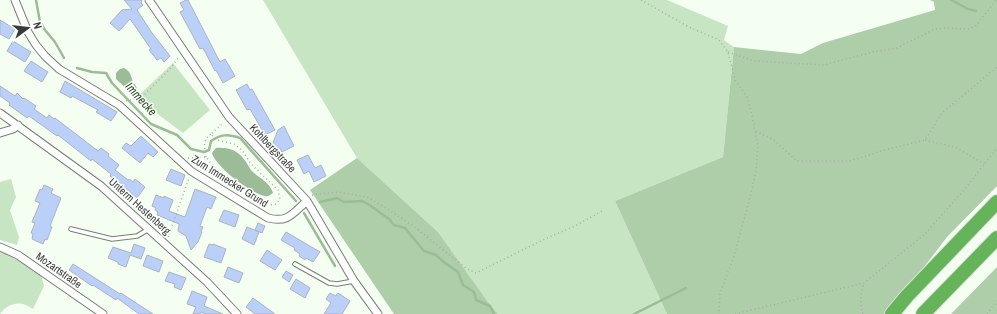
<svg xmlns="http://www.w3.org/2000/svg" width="997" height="314" font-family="'Archivo Narrow',sans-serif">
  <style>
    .green { fill: #c7e5c2 }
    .forest { fill: #aecda9 }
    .water { fill: #9cbb97 }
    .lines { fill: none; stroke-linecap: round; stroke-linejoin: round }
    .stream { stroke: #9cbb97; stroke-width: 2.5 }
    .building { fill: #bad0f8; stroke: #acb3c0 }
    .service-casing { stroke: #767f74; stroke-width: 5.5 }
    .minor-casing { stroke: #767f74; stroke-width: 9 }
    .motorway-casing { stroke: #dfe0df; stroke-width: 16 }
    .path { stroke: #a5ada3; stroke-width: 1.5; stroke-dasharray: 1 3; stroke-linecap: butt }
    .service { stroke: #fff; stroke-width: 3.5 }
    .minor { stroke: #fff; stroke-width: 7 }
    .motorway { stroke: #66b45a; stroke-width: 14 }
    .labels { text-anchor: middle; stroke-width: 3; stroke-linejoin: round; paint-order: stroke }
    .street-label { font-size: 11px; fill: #373b36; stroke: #fff }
    .water-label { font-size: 12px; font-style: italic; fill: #254f1e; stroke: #fff }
  </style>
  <rect width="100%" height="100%" fill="#f4fff2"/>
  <path class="green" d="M 263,0 L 667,0 L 728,26 L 724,40 L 734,47 L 723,157 L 615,201 L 667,314 L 498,314 L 488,302 L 438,232 L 357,158 Z
    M 173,63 L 210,110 L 183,133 L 136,98 Z
    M 11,179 L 16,197 L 10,210 L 19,237 L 17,245 L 0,240 L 0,182 Z
    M 0,253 L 9,255 L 41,274 L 44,286 L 33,309 C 22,300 8,302 0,314 Z"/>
  <path class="forest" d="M 930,0 L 997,0 L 997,186 L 947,237 L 888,314 L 667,314 L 615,201 L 723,157 L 734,47 L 801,54 L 823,43 L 935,10 L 934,2 Z
    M 357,158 L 438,232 L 488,302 L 498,314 L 394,314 L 310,190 Z
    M 997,267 L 997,314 L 951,314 Z"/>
  <path class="water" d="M 124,68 C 133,72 130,80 136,86 L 137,89 L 134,92 L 129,91 L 116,79 L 116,73 L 120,69 Z
    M 216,148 C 229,147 239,151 246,162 C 249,166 250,170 254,173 C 261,179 270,183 273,193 C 270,195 268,197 265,196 C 251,194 215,166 212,153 Z"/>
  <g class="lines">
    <path class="stream" d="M 36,0 L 40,22 L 45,30 L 55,42 L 64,58
      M 951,0 L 968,9 L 976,11
      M 77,68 L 92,72 L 106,73 L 112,83 L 151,124 L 177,135 L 191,149 L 204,152 L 209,150 L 211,141 C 221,134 228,134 240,138 L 296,201
      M 320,202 L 337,198 L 344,202 L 362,201 L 368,204 L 389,219 L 394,225 L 405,228 L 424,251 L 436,255 L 445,263 L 458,272 L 463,285 L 474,292 L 476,300 L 490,306 L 494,314
      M 304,213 L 335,266
      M 634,314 L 686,288"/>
  </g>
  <path class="building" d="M 124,0 L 142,0 L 141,3 L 143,5 L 137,10 L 152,33 L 170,56 L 164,62 L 161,58 L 157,60 L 149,50 L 151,49 L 130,19 L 119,31 L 110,23 L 122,10 L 132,9 Z
    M 186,0 L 188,0 L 220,62 L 225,59 L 235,76 L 223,83 L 216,70 L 215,71 L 203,48 L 200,49 L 180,12 L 184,10 L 180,3 Z
    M 0,20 L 15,29 L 9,39 L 0,34 Z
    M 13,41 L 31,52 L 25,62 L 7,51 Z
    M 31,61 L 48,72 L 42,82 L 24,71 Z
    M 65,81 L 117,112 L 111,121 L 96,112 L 98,110 L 72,96 L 71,98 L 60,92 Z
    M 247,84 L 250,90 L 252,89 L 275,130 L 265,135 L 250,109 L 247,110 L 236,90 Z
    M 0,86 L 15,96 L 17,93 L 23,99 L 24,98 L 36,106 L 34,109 L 47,118 L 49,115 L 54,119 L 55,118 L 98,151 L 101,148 L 109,154 L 108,156 L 119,165 L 115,170 L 128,180 L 129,179 L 133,182 L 135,179 L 145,187 L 137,198 L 110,176 L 111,174 L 92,159 L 91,161 L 58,135 L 57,136 L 29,116 L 27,118 L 9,105 L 10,103 L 0,96 Z
    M 284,126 L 294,146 L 282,152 L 280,148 L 274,151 L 272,145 L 278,130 Z
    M 141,136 L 158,152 L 153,157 L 148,153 L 140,163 L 122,148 L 126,143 L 131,146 Z
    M 308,155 L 315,168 L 321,165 L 326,176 L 314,182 L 309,171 L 304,174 L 297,160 Z
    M 171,169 L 185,175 L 181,186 L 166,180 Z
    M 44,185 L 53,189 L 51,193 L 61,198 L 50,226 L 52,227 L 47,240 L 45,239 L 43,244 L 32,239 L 33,234 L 31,233 L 35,223 L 32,222 L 40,203 L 35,201 L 40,189 L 42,190 Z
    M 195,189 L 216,197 L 211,209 L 207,207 L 200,226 L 203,227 L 201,232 L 202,232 L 198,242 L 191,250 L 186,236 L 178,231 L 179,224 L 157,215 L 158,212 L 155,210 L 156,208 L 152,206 L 156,195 L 164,198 L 164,196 L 173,200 L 169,211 L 185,217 Z
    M 224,210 L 239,215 L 235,227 L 219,221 Z
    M 258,223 L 265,226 L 262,233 L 255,230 Z
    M 247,227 L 259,232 L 254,245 L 242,239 Z
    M 286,232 L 320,252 L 313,262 L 306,258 L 305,260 L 299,256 L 300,254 L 294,250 L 295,248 L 281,240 Z
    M 134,244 L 145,248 L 141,259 L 130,255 L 126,267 L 118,264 L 118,262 L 108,258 L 113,247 L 131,253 Z
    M 209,244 L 213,245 L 213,244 L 226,249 L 221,263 L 204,257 Z
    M 267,250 L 282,260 L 275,270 L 260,261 Z
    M 147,255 L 163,261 L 159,272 L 143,266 Z
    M 73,264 L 120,294 L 121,293 L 153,314 L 139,314 L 117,298 L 116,300 L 93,285 L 92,286 L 69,270 Z
    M 228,267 L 243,273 L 239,283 L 224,277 Z
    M 286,271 L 293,275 L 289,282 L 282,277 Z
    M 169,272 L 186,278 L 181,290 L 174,287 L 175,284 L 165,281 Z
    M 296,279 L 310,288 L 305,298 L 290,289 Z
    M 192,291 L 207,297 L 204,306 L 223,314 L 205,314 L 201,312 L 200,314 L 193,314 L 196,307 L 187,304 Z
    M 330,293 L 336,296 L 338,293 L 350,301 L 342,314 L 324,314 L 331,303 L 326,299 Z
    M 253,298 L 275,314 L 255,314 L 246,307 Z"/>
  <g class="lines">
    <g class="service-casing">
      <path id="service" d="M 71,229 L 112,239 L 137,236 L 149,229
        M 295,264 L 329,283 L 337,284 L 354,281"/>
    </g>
    <g class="minor-casing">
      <path id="minor" d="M 15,0 L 28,32 L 36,45 L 45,56 L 59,69 L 119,105 L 191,171 L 268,218 C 288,223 292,214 307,201
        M 149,0 L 229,117 L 307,201 L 354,281 L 378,314
        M 0,113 L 101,186 L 207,282 L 237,314
        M 0,133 L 13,129 L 18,125
        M 0,247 L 18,255 L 103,314"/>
    </g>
    <g class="motorway-casing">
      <path id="motorway" d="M 892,314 L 907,296 L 997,202
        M 923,314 L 997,238"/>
    </g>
    <path class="path" d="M 641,0 L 689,27 L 719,40 L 728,52 L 735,80 L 747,97 L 751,111 L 758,146 L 756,171 L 749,201 L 734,256 L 720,294 L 719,314
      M 728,52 L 754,61 L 823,65 L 873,52 L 897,48 L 935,29 L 947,28 L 969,29 L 976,26 L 996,0
      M 126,101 L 139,98 L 145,94 L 168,71 L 179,57
      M 756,131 L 774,140 L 797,161 L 850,161 L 881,151 L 925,140 L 942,113 L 997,67
      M 925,140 L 955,147 L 984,164
      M 206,157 C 204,147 203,140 211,134
      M 188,158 L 206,157 L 218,172 L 224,177 L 261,201 L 270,205 L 276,204 L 280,199 L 278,190 L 251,164 L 242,150 L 234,144 L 217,140 L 211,134 L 223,123
      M 312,195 L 338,192 L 367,197 L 383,206 L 416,228 L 467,269 L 476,273 L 547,238 L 575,226 L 602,211
      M 168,237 L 189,178
      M 735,314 L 864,283 L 924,235 L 963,191 L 997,148
      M 863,314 C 859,303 861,294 864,283
      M 987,314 L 997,301"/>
    <use href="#service" class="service"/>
    <use href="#minor" class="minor"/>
    <use href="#motorway" class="motorway"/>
  </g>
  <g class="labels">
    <g class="street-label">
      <text transform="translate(273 148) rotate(47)" y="4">Kohlbergstraße</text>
      <text transform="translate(230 181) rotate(32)" y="4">Zum Immecker Grund</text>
      <text transform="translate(140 206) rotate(42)" y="4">Unterm Hestenberg</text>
      <text transform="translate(59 270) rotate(35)" y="4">Mozartstraße</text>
    </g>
    <g class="water-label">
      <text transform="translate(141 99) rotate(48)" y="4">Immecke</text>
    </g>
  </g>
  <g transform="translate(28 28) rotate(75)" stroke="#ffffff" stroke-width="3" paint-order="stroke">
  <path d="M0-3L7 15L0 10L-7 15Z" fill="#373b36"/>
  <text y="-6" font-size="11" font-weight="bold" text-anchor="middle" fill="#373b36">N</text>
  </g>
</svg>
